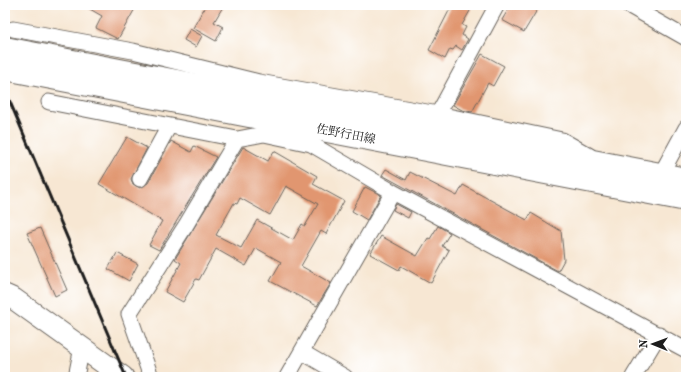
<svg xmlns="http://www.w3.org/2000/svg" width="691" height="382" font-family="'IM FELL French Canon','Noto Serif JP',serif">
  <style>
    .building { fill: #e1966f; fill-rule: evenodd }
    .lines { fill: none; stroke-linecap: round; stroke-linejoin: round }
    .street-casing { stroke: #69635c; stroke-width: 17 }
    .secondary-casing { stroke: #69635c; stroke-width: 23 }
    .primary-casing { stroke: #69635c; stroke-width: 24 }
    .street { stroke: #fff; stroke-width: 15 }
    .secondary { stroke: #fff; stroke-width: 21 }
    .primary { stroke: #fff; stroke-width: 22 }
    .rail { stroke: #1c1c1c; stroke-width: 3 }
    .labels { text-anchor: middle; stroke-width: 4; stroke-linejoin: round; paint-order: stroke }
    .street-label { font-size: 12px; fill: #1c1c1c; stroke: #fff }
  </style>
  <rect width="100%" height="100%" fill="#fff"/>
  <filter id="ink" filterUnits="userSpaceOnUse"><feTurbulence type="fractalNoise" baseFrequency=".025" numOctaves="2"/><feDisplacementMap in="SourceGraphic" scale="8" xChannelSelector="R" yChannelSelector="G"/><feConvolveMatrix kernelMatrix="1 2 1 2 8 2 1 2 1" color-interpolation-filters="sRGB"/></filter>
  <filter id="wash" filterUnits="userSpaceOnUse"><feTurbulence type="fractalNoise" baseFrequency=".012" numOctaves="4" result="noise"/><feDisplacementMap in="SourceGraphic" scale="16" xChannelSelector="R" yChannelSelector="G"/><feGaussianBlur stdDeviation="0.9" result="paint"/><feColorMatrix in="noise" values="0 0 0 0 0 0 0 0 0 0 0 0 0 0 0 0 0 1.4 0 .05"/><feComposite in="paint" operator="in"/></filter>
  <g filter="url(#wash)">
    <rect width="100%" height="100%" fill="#f7e7d3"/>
    <g id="blocks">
      <path class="building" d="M 83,5 L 137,5 L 118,39 L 96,28 L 102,16 Z
        M 206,5 L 224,5 L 214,22 L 223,27 L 216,41 L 193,28 Z
        M 452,5 L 463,5 L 471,9 L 462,25 L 466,27 L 462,35 L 468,39 L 462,50 L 456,46 L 453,50 L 450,49 L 445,59 L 429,50 Z
        M 511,5 L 540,5 L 524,32 L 502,20 Z
        M 190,29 L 202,36 L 196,47 L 184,40 Z
        M 482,54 L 504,66 L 493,86 L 488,83 L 472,112 L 462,110 L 453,105 Z
        M 127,137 L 147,148 L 131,179 L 133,184 L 140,188 L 148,183 L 171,141 L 191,152 L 194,146 L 216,157 L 159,250 L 149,245 L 162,221 L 99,184 Z
        M 243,147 L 268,161 L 274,151 L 317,176 L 313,184 L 344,201 L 326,234 L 321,231 L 301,266 L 331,283 L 317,306 L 270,281 L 281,262 L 256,248 L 246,266 L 216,249 L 199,280 L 196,279 L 183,302 L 165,292 L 181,263 L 175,259 ZM 286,186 L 318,204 L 305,226 L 302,224 L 293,240 L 257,220 L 241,248 L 216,235 L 234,203 L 237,204 L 240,198 L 270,215 Z
        M 386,169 L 406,180 L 410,172 L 457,196 L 463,185 L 527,220 L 531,213 L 561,231 L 564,260 L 558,271 L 382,175 Z
        M 365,187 L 381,195 L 367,220 L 352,211 Z
        M 396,204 L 411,212 L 408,218 L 393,210 Z
        M 438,226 L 450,233 L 442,246 L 449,250 L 431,283 L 401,266 L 399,270 L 370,254 L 381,236 L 417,256 L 428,238 L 430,239 Z
        M 40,228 L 67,290 L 55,296 L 27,233 Z
        M 117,253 L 138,264 L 129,281 L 108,269 Z"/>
    </g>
  </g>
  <g filter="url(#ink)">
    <use href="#blocks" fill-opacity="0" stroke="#69635c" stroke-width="1"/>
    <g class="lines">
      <g class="street-casing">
        <path id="street" d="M 628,5 L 686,38
          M 13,29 L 133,51 L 259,82 L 438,114 L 562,140 L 590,156
          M 49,102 L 237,139
          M 438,114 L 497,5
          M 661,174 L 686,128
          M 140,179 L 169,126
          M 302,352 L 345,377
          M 76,377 L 82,347
          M 151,377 L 129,314 L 186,225 L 237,139 L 264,134 L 311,144 L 393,192 L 686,350
          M 287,377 L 393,192
          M 633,377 L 659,334"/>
      </g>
      <g class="secondary-casing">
        <path id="secondary" d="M 5,295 L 14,299 L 123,377"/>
      </g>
      <g class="primary-casing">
        <path id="primary" d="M 5,48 L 686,179
          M 5,69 L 686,200"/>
      </g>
      <use href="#street" class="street"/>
      <use href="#secondary" class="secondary"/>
      <use href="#primary" class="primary"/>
      <path class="rail" d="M 5,90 L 126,377"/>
    </g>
  </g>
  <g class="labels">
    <g class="street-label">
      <text transform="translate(346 134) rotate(11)" y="4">佐野行田線</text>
    </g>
  </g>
  <rect width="691" height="382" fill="none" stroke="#fff" stroke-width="20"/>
  <g transform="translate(653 344) rotate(271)" stroke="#ffffff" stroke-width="3" paint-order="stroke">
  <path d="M0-3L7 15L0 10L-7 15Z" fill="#1c1c1c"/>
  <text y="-6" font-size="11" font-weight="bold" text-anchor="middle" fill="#1c1c1c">N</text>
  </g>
</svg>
